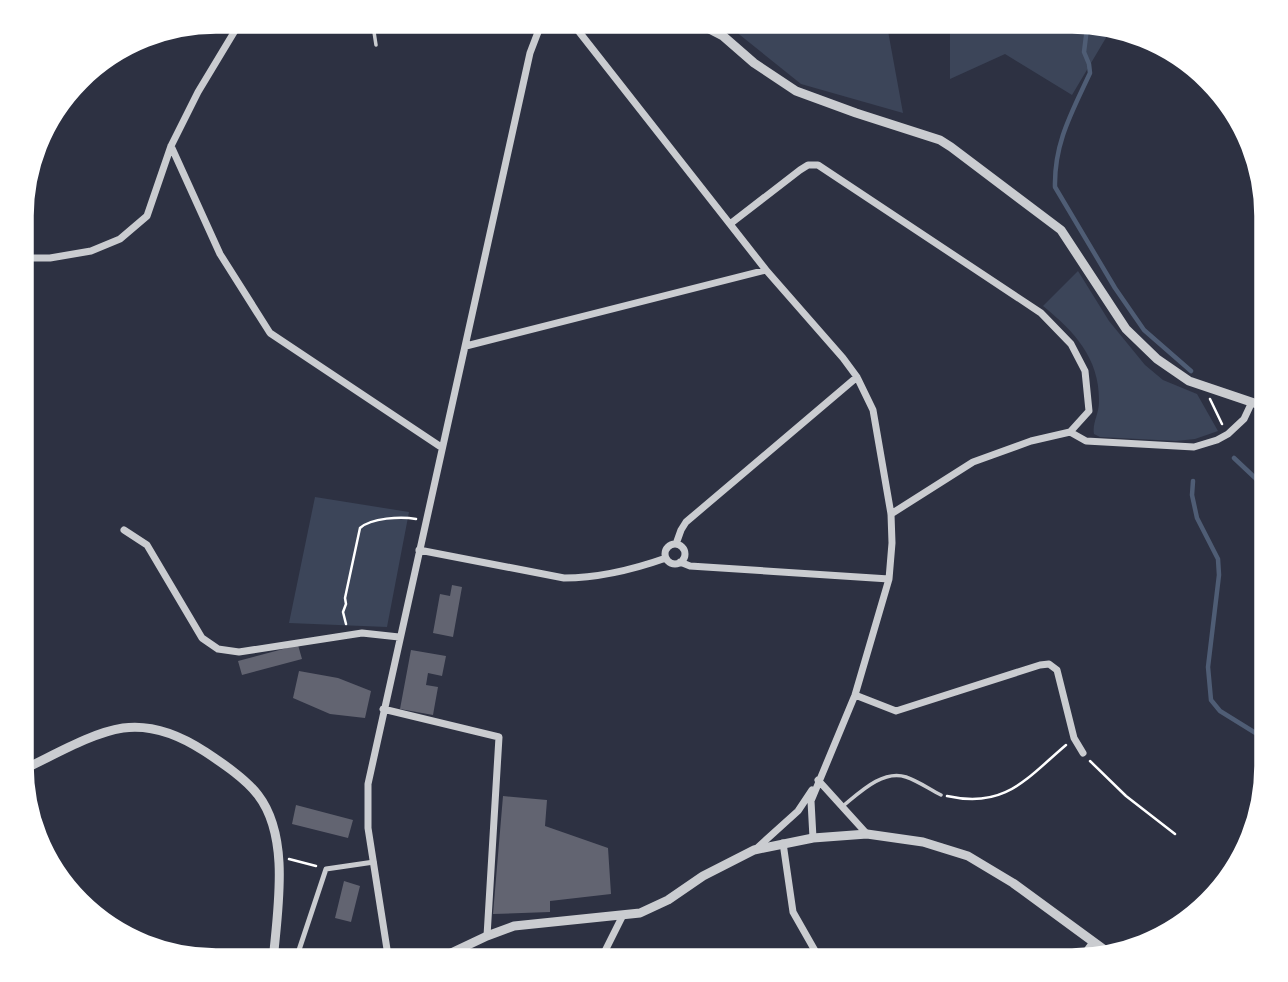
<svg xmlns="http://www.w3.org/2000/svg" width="1288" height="982" font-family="'Varela Round',sans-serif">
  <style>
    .green { fill: #3c4559 }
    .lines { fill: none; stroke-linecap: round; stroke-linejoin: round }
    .stream { stroke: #4f5d75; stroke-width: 4.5 }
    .building { fill: #626471 }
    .path { stroke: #fff; stroke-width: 2.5 }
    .service { stroke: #caccd0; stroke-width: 3.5 }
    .pedestrian { stroke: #caccd0; stroke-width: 5 }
    .minor { stroke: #caccd0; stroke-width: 7 }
    .tertiary { stroke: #caccd0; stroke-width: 9 }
    .rim { fill: none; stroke: #fff; stroke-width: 3.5 }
  </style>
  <rect width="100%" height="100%" fill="#2d3142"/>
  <path class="green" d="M 720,19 L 886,20 L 903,113 L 801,84 Z
    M 950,20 L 1085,20 L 1113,26 L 1072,95 L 1005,54 L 950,79 Z
    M 1078,271 L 1109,321 L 1145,365 L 1163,380 L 1197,394 L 1218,431 L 1195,439 L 1176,441 L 1100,437 L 1094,434 C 1092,423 1099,414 1099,402 C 1100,359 1075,332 1043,306 Z
    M 315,497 L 409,512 L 387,627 L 289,623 Z"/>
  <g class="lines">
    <path class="stream" d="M 1088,20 L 1084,52 L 1089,64 L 1090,73 C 1072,112 1054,143 1055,187 L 1115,288 L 1144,330 L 1191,371
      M 21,359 L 27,358
      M 1234,458 L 1269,491
      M 1193,481 L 1192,495 L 1197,518 L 1218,559 L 1219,575 L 1208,667 L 1211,700 L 1220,711 L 1262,737 L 1268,745"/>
  </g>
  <path class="building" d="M 452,585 L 462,587 L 453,637 L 433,633 L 440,594 L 450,596 Z
    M 298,645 L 302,659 L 242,675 L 238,661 Z
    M 411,650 L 446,656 L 442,676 L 428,673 L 426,685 L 438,687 L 433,715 L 400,709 Z
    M 299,671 L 338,678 L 371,691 L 365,718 L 330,714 L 293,698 Z
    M 503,796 L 547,800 L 545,826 L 608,848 L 611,894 L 550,901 L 550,912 L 493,914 Z
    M 296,805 L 353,820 L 348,838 L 292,824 Z
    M 344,881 L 360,886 L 351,922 L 335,918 Z"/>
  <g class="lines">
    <path class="path" d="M 1210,399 L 1222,424
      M 346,624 L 343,612 L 346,604 L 345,598 L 360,528 C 371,518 401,516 416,519
      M 1090,761 L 1126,796 L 1175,834
      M 947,796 C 1005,809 1026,779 1066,745
      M 289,859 L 316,866"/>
    <path class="service" d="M 372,19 L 376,45
      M 843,806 C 859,793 883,769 906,777 C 918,781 929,789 941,795"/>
    <path class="pedestrian" d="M 295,962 L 326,869 L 374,862"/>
    <path class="minor" d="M 569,19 L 766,270 L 843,358 L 857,377 L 873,410 L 891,514 L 892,543 L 889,579 L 855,695 L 811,801 L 813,838
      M 171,146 L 220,254 L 270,333 L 441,447
      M 730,224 L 800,170 L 808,165 L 818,165 L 1041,313 L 1071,344 L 1085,371 L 1089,411 L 1070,432
      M 21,258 L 50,258 L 91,251 L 120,239 L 147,216 L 171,146 L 198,92 L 242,19
      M 466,346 L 766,270
      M 891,514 L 973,462 L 1031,441 L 1070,432 L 1086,441 L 1194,447 L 1217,440 L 1228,434 L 1244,419 L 1252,402
      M 124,530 L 147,545 L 202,638 L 218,649 L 239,652 L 362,633 L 399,637
      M 676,544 L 681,530 L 686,522 L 857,377
      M665 554a10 10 0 1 1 20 0a10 10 0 1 1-20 0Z
      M 419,550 L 564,578 C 599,578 632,570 666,558
      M 680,562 L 690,566 L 889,579
      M 855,695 L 896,711 L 1040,665 L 1049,664 L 1057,670 L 1074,738 L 1083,753
      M 383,709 L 499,737 L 487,936
      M 818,780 L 867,834
      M 783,843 L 793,912 L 822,963
      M 756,849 L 798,811 L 812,790
      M 177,956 L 201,956 L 203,962
      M 1079,961 L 1093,942
      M 389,962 L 368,828 L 368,784 L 530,53 L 543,19
      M 599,963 L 623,915"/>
    <path class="tertiary" d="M 690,19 L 723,36 L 754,63 L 796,91 L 856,113 L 940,140 L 951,147 L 1061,230 L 1126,329 L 1157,359 L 1189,381 L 1269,408
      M 20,771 C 51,757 90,733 123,728 C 152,724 181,736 204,751 C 222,763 245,778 258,795 C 291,838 277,912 273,962
      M 432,962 L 487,936 L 514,926 L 640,913 L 668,900 L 703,876 L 754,850 L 813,838 L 867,834 L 923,842 L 968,856 L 1013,883 L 1110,954"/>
  </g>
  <path d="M0 0H1288V982H0ZM216 32H1072A184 184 0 0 1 1256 216V766A184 184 0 0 1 1072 950H216A184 184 0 0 1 32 766V216A184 184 0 0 1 216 32Z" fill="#fff" fill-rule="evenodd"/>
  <path class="rim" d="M216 32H1072A184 184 0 0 1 1256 216V766A184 184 0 0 1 1072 950H216A184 184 0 0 1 32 766V216A184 184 0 0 1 216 32Z"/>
</svg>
